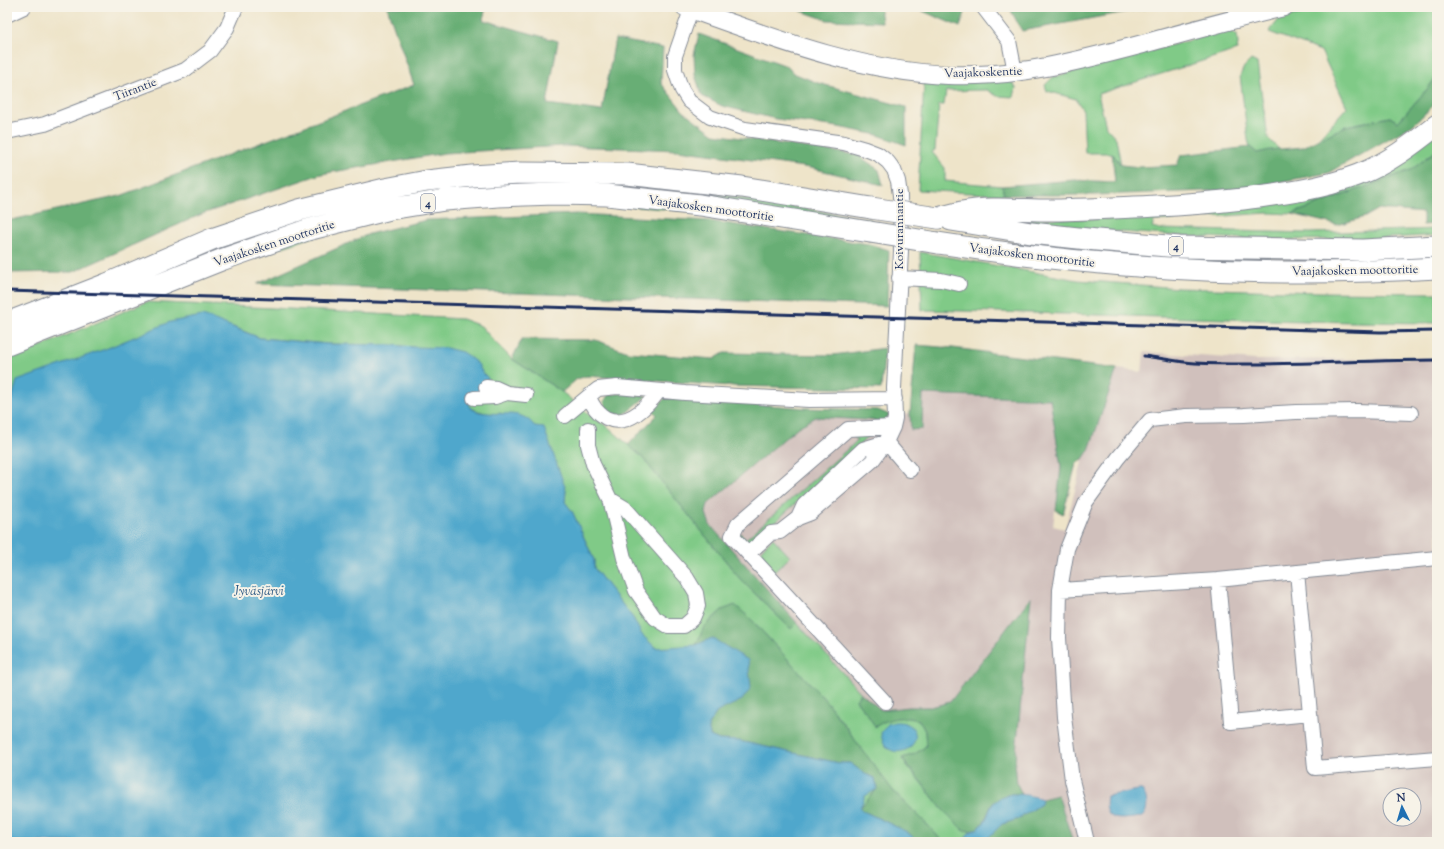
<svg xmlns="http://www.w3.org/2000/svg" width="1444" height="849" font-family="'Sorts Mill Goudy',serif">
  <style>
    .industrial { fill: #d0c0bc; fill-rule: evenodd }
    .green { fill: #80ca87; stroke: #4e7c72 }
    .forest { fill: #68ae74; stroke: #426e69 }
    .water { fill: #4fa7cc; stroke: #356b95 }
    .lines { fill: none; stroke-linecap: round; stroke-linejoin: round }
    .stream { stroke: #4fa7cc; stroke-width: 3.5 }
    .minor-casing { stroke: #848a94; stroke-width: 16 }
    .major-casing { stroke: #848a94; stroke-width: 20 }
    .highway-casing { stroke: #848a94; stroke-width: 23 }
    .minor { stroke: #fff; stroke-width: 14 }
    .major { stroke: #fff; stroke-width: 18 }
    .highway { stroke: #fff; stroke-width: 21 }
    .rail { stroke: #1b2f5e; stroke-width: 3 }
    .highway-bridge-casing { stroke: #848a94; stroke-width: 23; stroke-linecap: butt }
    .highway-bridge { stroke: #fff; stroke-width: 21 }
    .labels { text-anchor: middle; stroke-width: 4; stroke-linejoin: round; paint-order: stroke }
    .shield { fill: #f7f3e8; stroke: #5d6a87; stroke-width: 1 }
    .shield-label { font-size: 11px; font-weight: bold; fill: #1b2f5e }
    .street-label { font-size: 12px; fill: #1b2f5e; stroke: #f7f3e8 }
    .water-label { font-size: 13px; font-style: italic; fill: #2d5984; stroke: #f7f3e8 }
  </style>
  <rect width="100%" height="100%" fill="#f7f3e8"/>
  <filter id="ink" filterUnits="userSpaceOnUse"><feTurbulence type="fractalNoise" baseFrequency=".025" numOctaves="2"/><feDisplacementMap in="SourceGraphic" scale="8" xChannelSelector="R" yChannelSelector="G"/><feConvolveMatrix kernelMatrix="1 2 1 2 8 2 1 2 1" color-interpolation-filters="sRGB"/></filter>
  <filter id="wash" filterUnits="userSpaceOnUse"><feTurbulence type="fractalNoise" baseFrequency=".012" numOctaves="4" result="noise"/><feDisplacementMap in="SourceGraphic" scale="16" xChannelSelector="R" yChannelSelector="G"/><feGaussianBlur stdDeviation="0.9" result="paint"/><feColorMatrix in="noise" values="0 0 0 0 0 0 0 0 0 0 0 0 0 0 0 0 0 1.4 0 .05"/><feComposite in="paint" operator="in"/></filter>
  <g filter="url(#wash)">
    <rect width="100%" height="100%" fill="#eee4c9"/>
    <path class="industrial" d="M 1144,352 L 1256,360 L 1437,358 L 1437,842 L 1073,842 L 1058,795 L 1042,799 L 1032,795 L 1022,794 L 1017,784 L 1015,762 L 1030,598 L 950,702 L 931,707 L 910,707 L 880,710 L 861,693 L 730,550 L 710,525 L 706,513 L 708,504 L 798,427 L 816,417 L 883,421 L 890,415 L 910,414 L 911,430 L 922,429 L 923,394 L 1050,399 L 1061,467 L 1053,526 L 1065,529 L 1083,459 L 1089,450 L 1117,369 L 1142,372 ZM 1390,795 L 1414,795 L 1414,819 L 1390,819 Z"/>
    <path class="green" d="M 1335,7 L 1437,7 L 1437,76 L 1428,88 L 1398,122 L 1390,117 L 1346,126 L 1316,141 L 1347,107 L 1321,51 L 1269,32 L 1280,18 Z
      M 1228,30 L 1237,35 L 1238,44 L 1237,50 L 1098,94 L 1106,127 L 1116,138 L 1121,165 L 1112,153 L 1085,153 L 1083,110 L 1076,99 L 1047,91 L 1045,85 L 1053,77 Z
      M 1251,60 L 1257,63 L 1268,138 L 1279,149 L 1257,153 L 1250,147 L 1248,140 L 1240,76 L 1244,67 Z
      M 1010,80 L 1016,88 L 1014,97 L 997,96 L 987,90 L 946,91 L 944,105 L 939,105 L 935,150 L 932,152 L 945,168 L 945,181 L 1002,186 L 1004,195 L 918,190 L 924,83 Z
      M 1437,134 L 1437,150 L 1411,170 L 1292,214 L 1268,213 L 1154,221 L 1152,227 L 1160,229 L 1310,233 L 1437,229 L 1437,235 C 1321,244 1202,239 1086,229 C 1051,226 1016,221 981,218 L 1108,219 L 1158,217 L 1278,204 Z
      M 498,183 L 637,184 L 712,193 L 871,220 L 870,224 L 445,193 L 7,339 L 7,333 L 217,248 L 305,218 L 416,192 Z
      M 920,252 L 1078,280 L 1179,288 L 1320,292 L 1437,293 L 1437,323 C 1265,322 1094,314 922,310 Z
      M 146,302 L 273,308 L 462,319 L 481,326 L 494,341 L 512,359 L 562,392 L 595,419 L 607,426 L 641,456 L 741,580 L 791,629 L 797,623 L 861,693 L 856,700 L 868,715 L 875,726 C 891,717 901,715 919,720 L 925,731 L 926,746 L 915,754 L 902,759 L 943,810 L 963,830 L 971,831 L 966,836 L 969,840 L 965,842 L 938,842 L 941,840 L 922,819 L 879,777 L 847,728 L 826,701 L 751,619 L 722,610 L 704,627 L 697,644 L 877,789 L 860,808 L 863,811 L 907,832 L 916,842 L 676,705 L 633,618 L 594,568 L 594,560 L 572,511 L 565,502 L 566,490 L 535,427 L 500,413 L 489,414 L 469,408 L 469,402 L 413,347 L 391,345 L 328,344 L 260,338 L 231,326 L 12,398 L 7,402 L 7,357 L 44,345 Z
      M 869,433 L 870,435 L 751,544 L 745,544 L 739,536 L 740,533 L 746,539 L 857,441 L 851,434 Z
      M 773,538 L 790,557 L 774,572 C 757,554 754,555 773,538 Z"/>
    <path class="forest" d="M 387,7 L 486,7 L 483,20 L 558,41 L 547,104 L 602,111 L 615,39 L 663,48 L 661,83 L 683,111 L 714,134 L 858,155 L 879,170 L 883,185 L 811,168 L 678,150 L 564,146 L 445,153 L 321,174 L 202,214 L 73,272 L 7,273 L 7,221 L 120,196 L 414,85 Z
      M 800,7 L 880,7 L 882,22 L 827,20 L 801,11 Z
      M 913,7 L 967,7 L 960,27 Z
      M 1009,7 L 1154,7 L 1022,31 Z
      M 699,34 L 787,66 L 793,73 L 818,83 L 906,107 L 906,145 L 878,135 L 838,127 L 776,119 L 722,106 L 702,96 L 695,75 L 694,55 Z
      M 1437,76 L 1437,102 L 1413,125 L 1328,173 L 1235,190 L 1095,195 L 1004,195 L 1002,186 L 1074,180 L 1115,182 L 1112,153 L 1121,165 L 1140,167 L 1177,165 L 1181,155 L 1250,147 L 1257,153 L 1270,150 L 1303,147 L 1346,126 L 1390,117 L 1398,122 L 1428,88 Z
      M 1437,150 L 1437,224 L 1423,225 L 1423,213 L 1379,209 L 1365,217 L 1337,225 L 1292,214 L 1411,170 Z
      M 577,214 L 709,221 L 869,244 L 889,250 L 887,306 L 257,284 L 369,234 L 426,220 Z
      M 522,339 L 596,340 L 628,352 L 714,359 L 724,353 L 833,355 L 885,348 L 881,389 L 729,386 L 587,376 L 577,379 L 562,392 L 512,359 Z
      M 916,345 L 953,348 L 1117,369 L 1089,450 L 1083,459 L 1076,464 L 1063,514 L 1056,510 L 1061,467 L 1050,399 L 923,394 L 922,429 L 911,430 L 910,414 Z
      M 623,393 L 647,396 L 625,414 C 613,414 607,416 604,402 L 608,395 Z
      M 666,397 L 806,408 L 878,410 L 890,415 L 883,421 L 816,417 L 798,427 L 708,504 L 706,513 L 710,525 L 797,623 L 791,629 L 741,580 L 641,456 L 628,445 L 657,415 L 653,411 Z
      M 1031,597 L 1015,762 L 1017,784 L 1022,794 L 1011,794 L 1000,798 L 992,804 L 984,822 L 980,827 L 971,831 L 963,830 L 943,810 L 902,758 L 915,754 L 926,746 L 925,731 L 919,720 C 902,716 890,717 875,727 L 868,715 L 856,700 L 861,693 L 881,710 L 910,707 L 931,707 L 950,702 Z
      M 735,605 L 751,619 L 826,701 L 894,792 L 922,819 L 941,840 L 938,842 L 916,842 L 913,837 L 907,832 L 863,811 L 860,808 L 877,789 L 875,778 L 865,774 L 850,763 L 839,763 L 739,741 L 719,740 L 710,736 L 708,725 L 717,712 L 696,645 L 704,627 L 722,610 Z
      M 1058,795 L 1073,842 L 986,842 L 988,838 L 1002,824 L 1018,819 L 1041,804 L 1042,799 Z"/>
    <path class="water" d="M 202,316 L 215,320 L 260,338 L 328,344 L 391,345 L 413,347 L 446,348 L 462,352 L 468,356 L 478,364 L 482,372 L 488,378 L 486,387 L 469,402 L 470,408 C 475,411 482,413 488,413 C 506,415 524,410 535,427 L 544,428 L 566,490 L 565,502 L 572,511 L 594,560 L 594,568 L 633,618 L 642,635 L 656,648 L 696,645 L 712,638 L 748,660 L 751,688 L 742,700 L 717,712 L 708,725 L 710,736 L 719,740 L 739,741 L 839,763 L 850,763 L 865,774 L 875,778 L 877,789 L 865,796 L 860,808 L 863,811 L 907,832 L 913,837 L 916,842 L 7,842 L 7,402 L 12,398 L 17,381 L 108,348 L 170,322 Z
      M 895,722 C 898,722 903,722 907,724 C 911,725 914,729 915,733 C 919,752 884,763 881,733 L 888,724 Z
      M 1138,790 L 1142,790 C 1148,797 1149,811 1142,817 C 1122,819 1102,825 1107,796 Z
      M 1011,794 C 1022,794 1031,795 1042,799 L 1041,804 L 1018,819 L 1002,824 L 988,838 L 977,841 L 969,840 L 966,836 C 972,830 977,830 982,825 C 987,820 988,812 992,805 C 996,799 1004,797 1011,794 Z"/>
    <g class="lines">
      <path class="stream" d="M 1436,842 L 1437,842"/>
    </g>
  </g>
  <g filter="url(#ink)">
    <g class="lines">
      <g class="minor-casing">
        <path id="minor" d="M 692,7 L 675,56 L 675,70 L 678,79 L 682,90 L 689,101 L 710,117 L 745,129 L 844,143 L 865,149 L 878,154 L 888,162 L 894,170 L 898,181 L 900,195 L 901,251 L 894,388 L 895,418 L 893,427 L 886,442 L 872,461 L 811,513 L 798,518 L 780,532 L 771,533 L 749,553
          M 983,7 L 1009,41 L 1015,72
          M 7,15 L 24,7
          M 7,132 L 45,124 L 185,70 L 210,51 L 227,28 L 236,7
          M 899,278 L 941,280 L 959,284
          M 486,387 L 496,388 L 507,393 L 526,395
          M 659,391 C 647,407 627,428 606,418 C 597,413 592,406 589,396 L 598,389 L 617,387 L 685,393 L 809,400 L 895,399
          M 474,398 L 495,397 L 507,393
          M 565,416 L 589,396
          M 588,429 L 588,445 L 593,464 L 610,499 L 624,558 L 636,591 L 655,618 L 668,626 L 684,626 L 693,618 L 698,606 L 696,593 L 687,578 L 625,508 L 610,499
          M 798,518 L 804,505 L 863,449 L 886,442 L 910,470
          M 1297,572 L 1315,768 L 1437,758
          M 1218,580 L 1231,722 L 1309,714
          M 1060,590 L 1218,580 L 1437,558
          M 885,702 L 732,536 L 738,524 L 848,429 L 893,427
          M 1087,842 L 1072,780 L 1064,717 L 1059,638 L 1060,590 L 1067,549 L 1086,502 L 1118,458 L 1150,420 L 1186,416 L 1244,415 L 1296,412 L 1357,411 L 1411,413"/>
      </g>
      <g class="major-casing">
        <path id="major" d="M 685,7 C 770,37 856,71 948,75 C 1015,78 1079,61 1143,44 C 1190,31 1236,18 1284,7"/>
      </g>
      <g class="highway-casing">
        <path id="highway" d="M 938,218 C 946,216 954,214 962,212 C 993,206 1027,211 1059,210 C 1120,208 1182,206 1243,199 C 1282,194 1321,189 1358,175 C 1387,164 1413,144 1437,125
          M 951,220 L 1031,233 L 1097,240 L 1179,247 L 1363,250 L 1437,246
          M 938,243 C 1103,269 1271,278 1437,268
          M 7,323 L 107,284 L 212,239 L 299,210 L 385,189 L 427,181 L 472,176 L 520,173 L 627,174 L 742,187 L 871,208
          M 7,345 L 221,260 L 307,230 L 390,209 L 445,200 L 498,196 L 555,194 L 607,195 L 700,205 L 870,232"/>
      </g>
      <use href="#minor" class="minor"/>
      <use href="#major" class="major"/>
      <use href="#highway" class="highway"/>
      <path class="rail" d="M 7,291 L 1380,332 L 1437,331
        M 1144,356 C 1161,358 1178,362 1195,363 C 1276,367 1356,360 1437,360"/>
      <g class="highway-bridge-casing">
        <path id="highway-bridge" d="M 871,208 L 938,218
          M 870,232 L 938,243"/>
      </g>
      <use href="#highway-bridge" class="highway-bridge"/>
    </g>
  </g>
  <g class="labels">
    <g class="shield">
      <rect x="421" y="194" width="14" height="18" rx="3"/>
      <rect x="1169" y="237" width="14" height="18" rx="3"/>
    </g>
    <g class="shield-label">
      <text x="428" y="207">4</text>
      <text x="1176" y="250">4</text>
    </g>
    <g class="street-label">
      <text transform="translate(983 72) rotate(-2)" y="4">Vaajakoskentie</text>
      <text transform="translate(135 89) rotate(-21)" y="4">Tiirantie</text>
      <text transform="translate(711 208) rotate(8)" y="4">Vaajakosken moottoritie</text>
      <text transform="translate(899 229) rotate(-90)" y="4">Koivurannantie</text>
      <text transform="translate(274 243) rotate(-18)" y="4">Vaajakosken moottoritie</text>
      <text transform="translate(1032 255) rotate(7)" y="4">Vaajakosken moottoritie</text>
      <text transform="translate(1355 270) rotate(-1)" y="4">Vaajakosken moottoritie</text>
    </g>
    <g class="water-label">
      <text x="259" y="595">Jyväsjärvi</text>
    </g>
  </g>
  <rect width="1444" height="849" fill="none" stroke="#f7f3e8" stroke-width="24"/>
  <g transform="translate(1402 807) rotate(355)"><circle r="19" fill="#f7f3e8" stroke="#9fa5b1"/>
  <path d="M0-3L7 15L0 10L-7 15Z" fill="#1f6fb2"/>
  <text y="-6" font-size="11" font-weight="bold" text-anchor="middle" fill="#1b2f5e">N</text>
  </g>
</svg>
